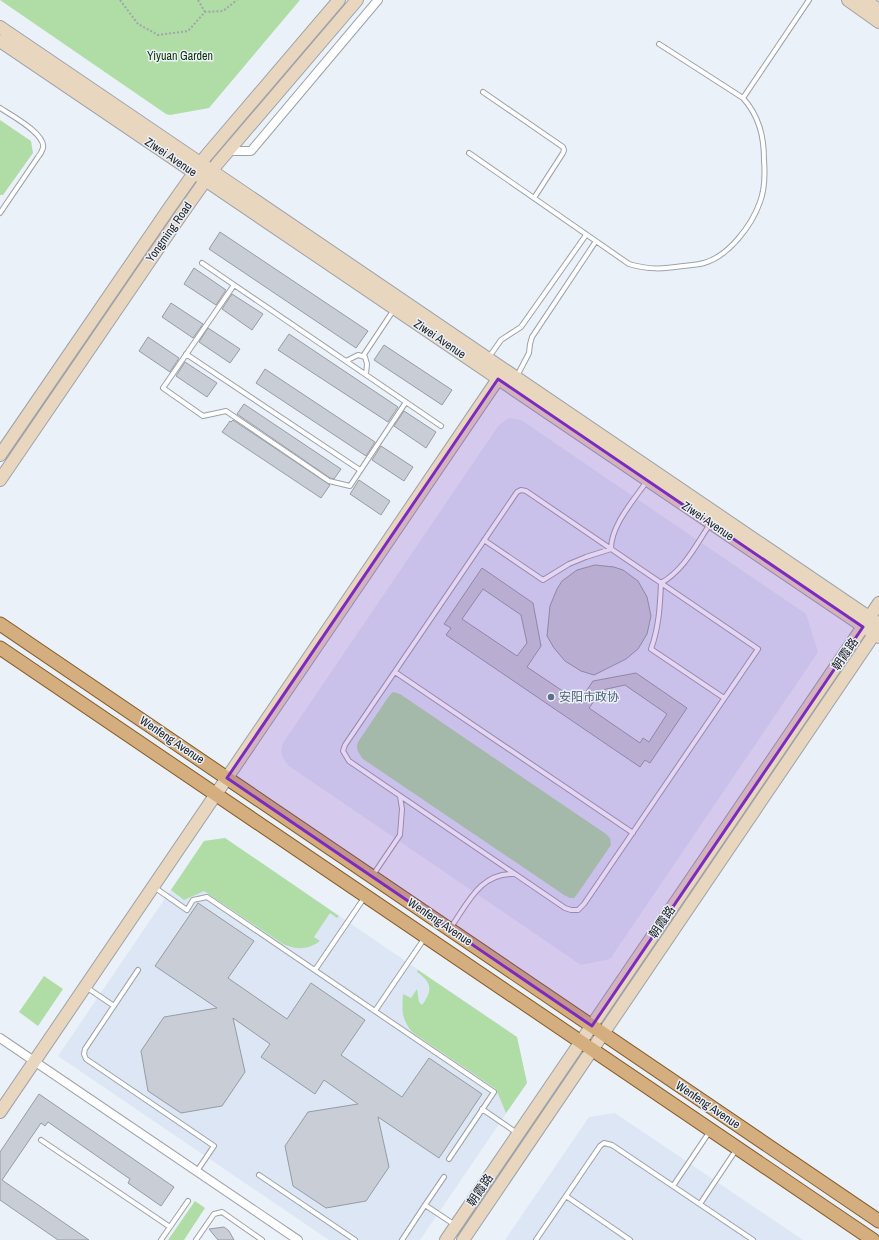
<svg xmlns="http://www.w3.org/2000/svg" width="879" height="1240" font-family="'Archivo Narrow','Noto Sans SC',sans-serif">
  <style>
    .built { fill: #dce6f4 }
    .green { fill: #afdda5 }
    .building { fill: #c9ced6; stroke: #979ca3; fill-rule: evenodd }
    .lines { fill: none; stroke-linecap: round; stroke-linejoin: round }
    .lane-casing { stroke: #9da2aa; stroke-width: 6 }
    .street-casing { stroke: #9da2aa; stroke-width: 10 }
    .secondary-casing { stroke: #9da2aa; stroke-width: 14 }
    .primary-casing { stroke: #835b28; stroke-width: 15 }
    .path { stroke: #a1a5ac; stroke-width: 2; stroke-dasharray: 2 2; stroke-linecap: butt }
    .lane { stroke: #fff; stroke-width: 4 }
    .street { stroke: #fff; stroke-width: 8 }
    .secondary { stroke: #e9d6be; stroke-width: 12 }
    .primary { stroke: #d4ae7e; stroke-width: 13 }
    .marked { fill: #7b2cbf; fill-opacity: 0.2; stroke: #7b2cbf; stroke-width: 3; stroke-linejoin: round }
    .service-dot { fill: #5c6f8a; stroke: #ebf1f9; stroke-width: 1.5 }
    .labels { text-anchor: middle; stroke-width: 3; stroke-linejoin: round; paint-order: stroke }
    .park-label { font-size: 12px; fill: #0b3201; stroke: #ebf1f9 }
    .street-label { font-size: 12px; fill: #232528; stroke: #ebf1f9 }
    .service-label { font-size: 12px; fill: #4e5e75; stroke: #ebf1f9; text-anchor: start }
  </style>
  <rect width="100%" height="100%" fill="#ebf1f9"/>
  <path class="built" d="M 509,418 L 521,420 L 806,614 L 818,652 L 610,959 L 581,965 L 289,766 L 283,758 L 281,751 L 283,743 L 499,425 Z
    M 225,838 L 517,1037 L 527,1083 L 420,1240 L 329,1240 L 58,1056 L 204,841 Z
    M 615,1113 L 803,1240 L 505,1240 L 589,1117 Z"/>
  <path class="green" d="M 0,0 L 300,0 L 209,108 L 170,115 L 166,114 Z
    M 0,120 L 31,141 L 33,153 L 3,195 L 0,195 Z
    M 393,692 L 400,694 L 606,834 L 610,838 L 611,845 L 578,893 L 574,898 L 570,898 L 564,895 L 363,759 C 359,753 355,749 358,742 L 389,696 Z
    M 225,838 L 339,916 L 337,918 L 330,913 L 314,937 L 320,941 C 308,950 296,950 283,944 L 204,891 L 184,900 L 171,890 L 204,841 Z
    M 418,970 L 517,1037 L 527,1083 L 506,1113 L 496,1089 L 412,1032 C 401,1018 402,1010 403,994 L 411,998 L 417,989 L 419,1002 L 422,1005 C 433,991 432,982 417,972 Z
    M 44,976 L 63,989 L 38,1026 L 19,1012 Z
    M 195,1201 L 205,1208 L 184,1240 L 168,1240 Z"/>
  <path class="building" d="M 220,232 L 368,331 L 356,348 L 209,249 Z
    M 194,268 L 226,290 L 216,305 L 184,284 Z
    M 232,294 L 263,314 L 252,330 L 222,309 Z
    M 171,303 L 203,324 L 193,338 L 162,317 Z
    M 208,328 L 240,349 L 230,363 L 199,342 Z
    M 289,334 L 398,407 L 388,422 L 278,350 Z
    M 148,337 L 179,358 L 170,372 L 139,351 Z
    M 384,345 L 452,390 L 442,405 L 374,360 Z
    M 185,362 L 217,383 L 207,397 L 176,376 Z
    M 265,369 L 375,442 L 366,456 L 256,383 Z
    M 244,404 L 341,469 L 334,479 L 330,478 L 237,414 Z
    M 404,411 L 436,432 L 426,448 L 394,426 Z
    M 233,420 L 330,485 L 321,498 L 222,432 L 230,421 L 231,422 Z
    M 381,446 L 413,467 L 404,481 L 372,460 Z
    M 359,480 L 390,501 L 381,515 L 350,494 Z
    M 595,565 L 614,567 L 623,570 L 638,581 L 647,597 L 651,616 L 647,634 L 638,649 L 626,659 L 594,675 L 581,671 L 565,661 L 554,648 L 547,636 L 550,606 L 557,589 L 562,581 L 577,570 Z
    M 482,568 L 533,603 L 541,646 L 527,667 L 579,702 L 593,681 L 636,673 L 687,708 L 650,763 L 645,760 L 640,767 L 446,635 L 451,628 L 444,624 ZM 483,589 L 521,615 L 527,643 L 517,656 L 462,619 ZM 625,685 L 667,714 L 649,742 L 643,738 L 640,743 L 589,708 L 602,690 Z
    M 198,903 L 254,941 L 228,978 L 287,1019 L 311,983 L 365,1020 L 341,1055 L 402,1097 L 429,1058 L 482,1094 L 439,1158 L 378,1117 L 389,1167 L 366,1201 L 326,1208 L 293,1186 L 285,1146 L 308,1112 L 358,1104 L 324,1080 L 315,1094 L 261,1057 L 270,1044 L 233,1018 L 245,1072 L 222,1106 L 181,1113 L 148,1091 L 141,1051 L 164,1017 L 217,1008 L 155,966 Z
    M 39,1094 L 174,1187 L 161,1206 L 128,1183 L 130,1179 L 48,1122 L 45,1126 L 41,1123 L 2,1180 L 89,1240 L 58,1240 L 0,1200 L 0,1152 Z
    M 224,1227 L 229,1231 L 234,1240 L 218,1240 L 209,1229 Z"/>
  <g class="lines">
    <g class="lane-casing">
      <path id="lane" d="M 483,92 L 563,147 L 564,150 L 563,153 L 534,198
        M 743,98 L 809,0
        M 0,108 C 11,115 46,134 43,148 C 42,151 40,155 38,157 L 0,213
        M 469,153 L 629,264 C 649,270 663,269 683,266 C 690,265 697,265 704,263 C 729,256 752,225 760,202 C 765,189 765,173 764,160 C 764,136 759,116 743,98 L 659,44
        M 202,263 L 441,426
        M 234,285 L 163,388 L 203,416 L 226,411 L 329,481 L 350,486 L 406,402
        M 186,354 L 360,470
        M 363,356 L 393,311
        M 489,357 L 501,340 L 521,327 L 586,235
        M 346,361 L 358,355 L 365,357 L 367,364 L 366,374
        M 517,376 L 529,353 L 530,344 L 532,337 L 596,241
        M 521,490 L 526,491 L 758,649 L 584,904 L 578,910 L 571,910 L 565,908 L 349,761 L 343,751 L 345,745 L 517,492 Z
        M 710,524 C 696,545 684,570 661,583 C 660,606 659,627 651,649 L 724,698
        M 484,540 L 543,580 L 569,564 L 586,557 L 611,549 C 611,525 634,500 647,481
        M 395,672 L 633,833
        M 373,875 L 400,835 L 402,809 L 400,796
        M 154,887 L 187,910 L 193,900 L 207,897 L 494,1092 L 449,1159
        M 451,927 C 468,903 480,873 514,874
        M 138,970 L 85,1049 L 84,1054 L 86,1059 L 214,1146 L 197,1171
        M 315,970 L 364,898
        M 86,987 L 114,1006
        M 375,1011 L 424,939
        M 482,1109 L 517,1133
        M 41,1140 L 170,1227
        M 259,1175 L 355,1240
        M 673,1186 L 710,1131
        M 566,1196 L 630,1240
        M 700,1204 L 736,1150
        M 425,1205 L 444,1177
        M 161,1240 L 188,1201
        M 196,1240 L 214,1214 L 222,1212 L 262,1240
        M 402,1240 L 425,1205 L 455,1225
        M 536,1240 L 600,1146 L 604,1143 L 612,1145 L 753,1240"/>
    </g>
    <g class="street-casing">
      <path id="street" d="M 228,151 L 251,151 L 378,0
        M 0,1038 L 298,1240"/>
    </g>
    <g class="secondary-casing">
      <path id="secondary" d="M 848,0 L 879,22
        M 865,0 L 879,10
        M 0,27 L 879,624
        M 0,41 L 879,637
        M 0,455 L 170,207 L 206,156 L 339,0
        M 0,480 L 181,215 L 217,164 L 357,0
        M 0,1112 L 498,379
        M 446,1240 L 879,603
        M 463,1240 L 879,627"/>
    </g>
    <g class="primary-casing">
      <path id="primary" d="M 0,624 L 879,1221
        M 0,648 L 873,1240"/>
    </g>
    <path class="path" d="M 120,0 L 138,24 L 158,35 L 188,31 L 205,12 L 223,11 L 237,0
      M 198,0 L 205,12"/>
    <use href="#lane" class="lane"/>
    <use href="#street" class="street"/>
    <use href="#secondary" class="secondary"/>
    <use href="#primary" class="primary"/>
  </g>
  <path class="marked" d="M 498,379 L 863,627 L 592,1026 L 227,778 Z"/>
  <circle class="service-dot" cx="551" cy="697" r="4"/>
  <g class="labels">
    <g class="park-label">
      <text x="180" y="60">Yiyuan Garden</text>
    </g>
    <g class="street-label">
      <text transform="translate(171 157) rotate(34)" y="4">Ziwei Avenue</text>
      <text transform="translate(169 232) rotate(-55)" y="4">Yongming Road</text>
      <text transform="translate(440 339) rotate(34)" y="4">Ziwei Avenue</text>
      <text transform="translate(708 521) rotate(34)" y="4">Ziwei Avenue</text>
      <text transform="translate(845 654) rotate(-56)" y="4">朝霞路</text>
      <text transform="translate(172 740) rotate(34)" y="4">Wenfeng Avenue</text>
      <text transform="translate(440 922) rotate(34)" y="4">Wenfeng Avenue</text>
      <text transform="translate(662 922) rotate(-56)" y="4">朝霞路</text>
      <text transform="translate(708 1105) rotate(34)" y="4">Wenfeng Avenue</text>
      <text transform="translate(480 1190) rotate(-56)" y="4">朝霞路</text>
    </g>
    <g class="service-label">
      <text x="559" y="701">安阳市政协</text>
    </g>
  </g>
</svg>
